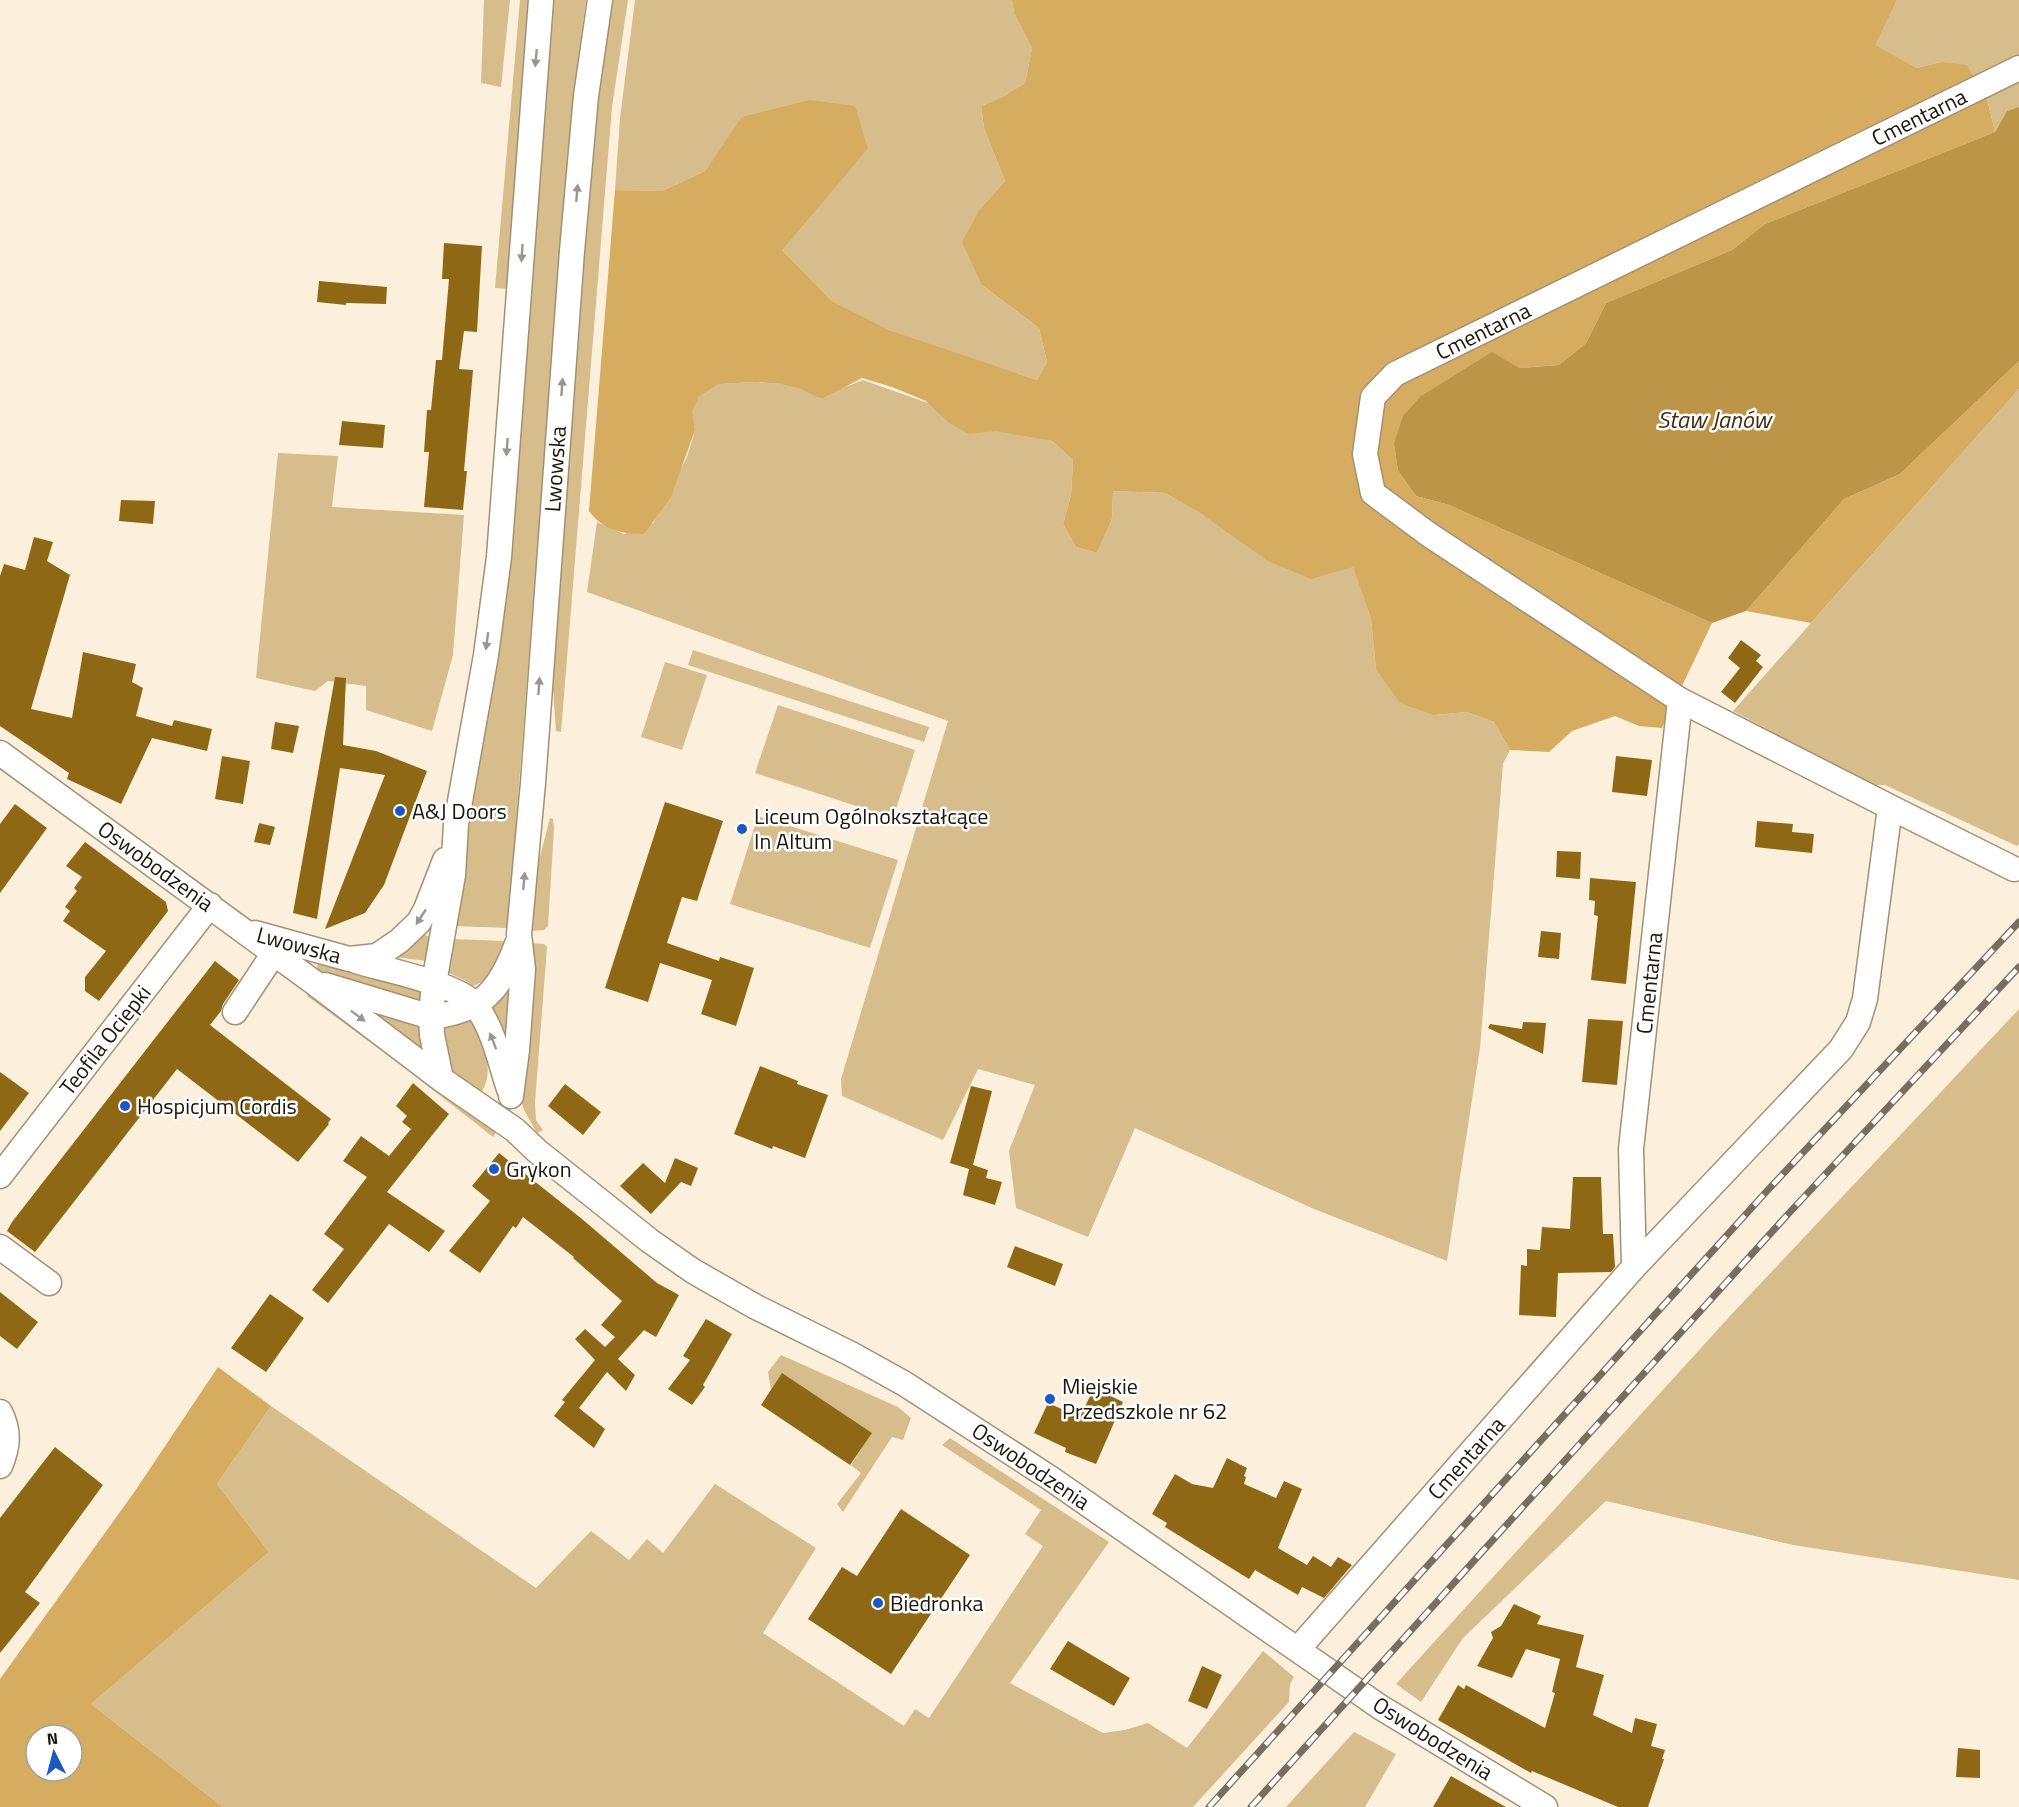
<svg xmlns="http://www.w3.org/2000/svg" width="2019" height="1807" font-family="'Titillium Web',sans-serif">
  <style>
    .green { fill: #d7bc8c }
    .forest { fill: #d6ac61; fill-rule: evenodd }
    .water { fill: #bd9549 }
    .building { fill: #8f6815 }
    .lines { fill: none; stroke-linecap: round; stroke-linejoin: round }
    .minor-casing { stroke: #a39173; stroke-width: 27 }
    .minor { stroke: #fff; stroke-width: 24 }
    .rail-casing { stroke: #776e5f; stroke-width: 7 }
    .rail { stroke: #fff; stroke-width: 4.5; stroke-dasharray: 14; stroke-linecap: butt }
    .oneway { fill: #999690 }
    .poi-dot { fill: #1a58c4; stroke: #fff; stroke-width: 2 }
    .labels { text-anchor: middle; stroke-width: 5; stroke-linejoin: round; paint-order: stroke }
    .street-label { font-size: 22px; fill: #1c1509; stroke: #fff }
    .poi-label { font-size: 22px; fill: #1c1509; stroke: #fff; text-anchor: start }
    .water-label { font-size: 24px; font-style: italic; fill: #42300f; stroke: #fff }
  </style>
  <rect width="100%" height="100%" fill="#fcf0dd"/>
  <path class="green" d="M 484,0 L 510,0 L 501,87 L 481,83 Z
    M 520,0 L 530,0 L 507,289 L 495,288 Z
    M 554,0 L 586,0 L 573,98 L 558,277 L 508,928 L 453,926 L 498,651 L 510,570 Z
    M 609,0 L 628,0 L 612,107 L 561,732 L 556,731 L 552,675 L 593,136 Z
    M 635,0 L 1012,0 L 1014,13 L 1032,48 L 1025,83 L 1004,96 L 981,106 L 984,128 L 1005,181 L 980,209 L 982,285 L 1039,328 L 1047,362 L 1037,380 L 888,331 L 832,301 L 781,249 L 868,149 L 743,117 L 705,171 L 662,191 L 615,190 L 620,118 Z
    M 1897,0 L 2019,0 L 2019,107 L 2007,111 L 1995,132 L 1988,103 L 1941,62 L 1917,68 L 1874,45 Z
    M 863,380 L 1001,429 L 1052,441 L 1073,460 L 1071,495 L 1063,524 L 1076,547 L 1097,553 L 1112,519 L 1113,491 L 1165,493 L 1203,515 L 1353,566 L 1371,619 L 1376,669 L 1434,715 L 1467,712 L 1494,722 L 1510,750 L 1503,764 L 1480,1048 L 1447,1261 L 1314,1209 L 1135,1128 L 1088,1237 L 1016,1208 L 1009,1151 L 1035,1085 L 978,1069 L 943,1140 L 842,1096 L 841,1079 L 948,721 L 587,592 L 597,522 L 624,534 L 653,523 L 687,457 L 695,430 L 691,411 L 699,397 L 719,384 L 756,382 L 798,385 L 822,399 L 840,389 Z
    M 2019,389 L 2019,844 L 2017,846 L 1885,785 L 1872,785 L 1733,711 Z
    M 278,453 L 338,456 L 332,507 L 464,515 L 453,655 L 432,731 L 366,710 L 366,686 L 328,681 L 315,691 L 256,678 Z
    M 693,650 L 929,727 L 924,742 L 688,665 Z
    M 665,662 L 707,675 L 682,750 L 641,737 Z
    M 778,705 L 915,750 L 893,818 L 755,773 Z
    M 758,816 L 898,860 L 870,948 L 730,904 Z
    M 550,818 L 553,819 L 554,829 L 548,926 L 544,930 L 533,931 L 536,872 Z
    M 420,933 L 433,938 L 427,961 L 394,957 Z
    M 451,939 L 506,941 L 506,946 C 497,962 491,980 473,986 L 464,980 L 447,972 Z
    M 530,943 L 544,944 L 547,947 L 535,1102 L 536,1120 L 543,1130 L 537,1133 L 524,1110 L 520,1097 Z
    M 319,961 L 423,989 L 421,1004 L 343,980 L 316,969 Z
    M 511,984 L 508,1043 L 487,1006 Z
    M 309,992 L 406,1062 L 404,1067 L 307,996 Z
    M 357,1006 L 419,1021 L 426,1054 Z
    M 2019,1009 L 2019,1580 L 1793,1545 L 1606,1501 L 1463,1638 L 1421,1702 L 1396,1684 L 1730,1316 Z
    M 470,1020 C 484,1038 497,1075 479,1095 L 453,1076 L 447,1064 L 438,1026 Z
    M 422,1075 L 496,1133 L 493,1137 L 419,1079 Z
    M 781,1355 L 898,1407 L 911,1418 L 903,1440 L 892,1437 L 843,1512 L 837,1504 L 861,1473 L 851,1465 L 871,1433 L 782,1374 L 771,1390 L 768,1372 Z
    M 271,1406 L 536,1588 L 591,1531 L 629,1560 L 647,1539 L 663,1553 L 715,1484 L 816,1548 L 763,1633 L 904,1726 L 915,1709 L 929,1718 L 1043,1546 L 1025,1534 L 1041,1510 L 942,1445 L 950,1438 L 1109,1542 L 1010,1683 L 1103,1733 L 1125,1730 L 1148,1723 L 1187,1748 L 1263,1651 L 1294,1677 L 1290,1684 L 1289,1702 L 1193,1807 L 223,1807 L 91,1704 L 269,1552 L 217,1484 Z
    M 1354,1732 L 1396,1754 L 1365,1807 L 1286,1807 Z"/>
  <path class="forest" d="M 1012,0 L 1897,0 L 1875,45 L 1917,68 L 1941,62 L 1967,65 L 1988,103 L 1995,132 L 1765,224 L 1732,250 L 1606,303 L 1586,343 L 1559,365 L 1519,368 L 1394,444 L 1398,471 L 1416,496 L 1449,505 L 1712,623 L 1662,728 L 1639,726 L 1615,716 L 1572,731 L 1549,752 L 1510,750 L 1494,722 L 1467,712 L 1434,715 L 1400,703 L 1376,669 L 1371,619 L 1353,567 L 1311,579 L 1268,561 L 1203,515 L 1165,493 L 1113,491 L 1112,519 L 1097,553 L 1076,547 L 1063,524 L 1071,495 L 1073,460 L 1052,441 L 996,431 L 969,434 L 949,423 L 926,401 L 892,387 L 862,378 L 822,399 L 801,389 L 782,384 L 756,382 L 719,384 L 699,397 L 692,411 L 695,430 L 671,497 L 644,534 C 621,534 603,530 589,511 L 615,190 L 662,191 L 705,171 L 742,117 L 810,100 L 855,106 L 868,149 L 782,250 L 832,301 L 888,330 L 1037,380 L 1047,362 L 1039,328 L 982,285 L 962,242 L 980,209 L 1005,181 L 984,128 L 981,106 L 1004,96 L 1025,83 L 1032,48 L 1014,13 Z
    M 2019,361 L 2019,389 L 1811,623 L 1746,611 L 1844,499 L 1900,474 Z
    M 218,1367 L 271,1406 L 217,1484 L 269,1552 L 91,1704 L 223,1807 L 0,1807 L 0,1679 L 135,1491 ZM 36,1735 L 72,1735 L 72,1771 L 36,1771 Z"/>
  <path class="water" d="M 2019,107 L 2019,361 L 1900,474 L 1844,499 L 1746,611 L 1712,623 L 1449,505 L 1416,496 L 1398,471 L 1394,444 L 1403,416 L 1421,396 L 1492,352 L 1519,368 L 1559,365 L 1586,343 L 1606,303 L 1732,250 L 1765,224 L 1995,132 L 2007,111 Z"/>
  <path class="building" d="M 444,243 L 482,246 L 477,332 L 464,331 L 459,369 L 473,370 L 464,471 L 467,471 L 463,510 L 424,507 L 429,452 L 424,452 L 427,410 L 431,410 L 436,360 L 442,360 L 449,279 L 442,279 Z
    M 319,281 L 387,287 L 386,304 L 346,303 L 346,305 L 317,302 Z
    M 342,421 L 385,425 L 383,448 L 339,445 Z
    M 121,500 L 155,501 L 153,524 L 119,521 Z
    M 34,537 L 53,542 L 47,561 L 70,575 L 31,709 L 72,718 L 83,652 L 136,664 L 132,682 L 143,688 L 136,716 L 172,726 L 174,720 L 212,729 L 207,751 L 152,738 L 121,804 L 67,779 L 69,773 L 0,726 L 0,576 L 4,564 L 25,570 Z
    M 1741,640 L 1761,655 L 1756,661 L 1763,667 L 1735,703 L 1721,692 L 1740,668 L 1728,658 Z
    M 335,677 L 346,678 L 343,745 L 376,751 L 427,771 L 384,885 L 365,913 L 325,929 L 385,775 L 340,768 L 317,919 L 293,913 Z
    M 275,722 L 299,726 L 293,753 L 271,749 Z
    M 222,756 L 250,761 L 243,804 L 215,799 Z
    M 1616,756 L 1652,760 L 1647,796 L 1612,792 Z
    M 665,802 L 723,821 L 697,901 L 682,897 L 667,943 L 719,961 L 720,957 L 754,968 L 736,1026 L 701,1014 L 712,980 L 660,963 L 648,1002 L 605,988 Z
    M 15,804 L 47,828 L 0,893 L 0,824 Z
    M 1757,821 L 1793,824 L 1792,832 L 1814,834 L 1812,853 L 1755,847 Z
    M 259,823 L 275,827 L 270,845 L 254,842 Z
    M 85,842 L 166,902 L 168,911 L 99,1001 L 85,991 L 85,977 L 106,951 L 63,921 L 70,911 L 65,907 L 77,891 L 74,888 L 82,877 L 66,866 Z
    M 1557,851 L 1581,852 L 1580,879 L 1556,877 Z
    M 1590,878 L 1636,882 L 1626,984 L 1591,980 L 1598,916 L 1594,915 L 1595,901 L 1589,900 Z
    M 1541,931 L 1561,933 L 1559,959 L 1538,957 Z
    M 215,961 L 239,980 L 223,1004 L 221,1011 L 210,1025 L 331,1119 L 328,1123 L 329,1124 L 298,1162 L 177,1069 L 35,1252 L 7,1231 L 12,1222 Z
    M 1588,1019 L 1623,1021 L 1617,1085 L 1582,1082 Z
    M 1523,1022 L 1546,1023 L 1543,1054 L 1488,1028 L 1490,1024 L 1522,1029 Z
    M 760,1066 L 798,1081 L 797,1084 L 828,1095 L 805,1158 L 773,1146 L 772,1149 L 734,1134 Z
    M 0,1072 L 29,1093 L 0,1131 Z
    M 413,1083 L 449,1114 L 387,1192 L 445,1231 L 429,1252 L 389,1224 L 328,1303 L 312,1290 L 344,1249 L 324,1234 L 367,1177 L 343,1161 L 361,1136 L 389,1156 L 411,1129 L 402,1122 L 407,1116 L 396,1106 Z
    M 565,1084 L 601,1112 L 583,1135 L 548,1106 Z
    M 971,1086 L 992,1091 L 973,1165 L 988,1170 L 986,1178 L 1002,1182 L 995,1205 L 963,1195 L 969,1169 L 950,1163 Z
    M 499,1153 L 582,1219 L 657,1283 L 679,1295 L 656,1337 L 644,1330 L 618,1359 L 635,1375 L 626,1391 L 607,1372 L 579,1408 L 605,1429 L 594,1448 L 554,1416 L 565,1402 L 562,1400 L 595,1360 L 575,1339 L 585,1329 L 605,1347 L 615,1337 L 601,1325 L 622,1301 L 573,1258 L 574,1257 L 523,1217 L 516,1228 L 513,1226 L 480,1273 L 449,1251 L 490,1201 L 472,1186 Z
    M 675,1158 L 698,1168 L 691,1186 L 681,1182 L 651,1214 L 620,1186 L 643,1163 L 665,1183 Z
    M 1573,1177 L 1601,1177 L 1603,1234 L 1613,1234 L 1615,1267 L 1611,1272 L 1558,1273 L 1556,1317 L 1519,1315 L 1521,1265 L 1527,1266 L 1527,1249 L 1540,1250 L 1542,1227 L 1570,1229 Z
    M 1015,1246 L 1063,1264 L 1055,1286 L 1007,1267 Z
    M 0,1292 L 38,1322 L 17,1349 L 0,1336 Z
    M 270,1294 L 304,1318 L 266,1372 L 231,1348 Z
    M 706,1319 L 732,1334 L 703,1385 L 705,1387 L 692,1405 L 668,1389 L 690,1360 L 683,1356 Z
    M 782,1373 L 872,1433 L 850,1465 L 761,1405 Z
    M 1094,1388 L 1123,1402 L 1096,1464 L 1065,1452 L 1066,1448 L 1034,1433 L 1048,1403 L 1080,1417 Z
    M 55,1447 L 103,1485 L 25,1592 L 40,1603 L 0,1653 L 0,1518 Z
    M 1227,1458 L 1247,1468 L 1244,1476 L 1246,1477 L 1244,1484 L 1276,1498 L 1284,1481 L 1302,1489 L 1278,1548 L 1307,1565 L 1313,1556 L 1331,1567 L 1338,1557 L 1352,1565 L 1324,1598 L 1302,1587 L 1298,1595 L 1255,1570 L 1249,1579 L 1165,1527 L 1167,1523 L 1152,1514 L 1175,1474 L 1192,1484 L 1213,1488 Z
    M 901,1509 L 970,1555 L 891,1674 L 808,1619 L 842,1567 L 857,1576 Z
    M 1514,1604 L 1541,1616 L 1537,1624 L 1584,1635 L 1576,1667 L 1604,1675 L 1593,1715 L 1632,1733 L 1635,1718 L 1657,1724 L 1651,1746 L 1665,1750 L 1662,1759 L 1664,1759 L 1648,1807 L 1618,1807 L 1532,1771 L 1531,1773 L 1438,1720 L 1458,1685 L 1464,1689 L 1466,1685 L 1545,1728 L 1555,1693 L 1552,1692 L 1560,1659 L 1526,1649 L 1512,1678 L 1477,1666 L 1493,1638 L 1491,1632 L 1501,1626 Z
    M 1068,1641 L 1130,1678 L 1114,1706 L 1050,1669 Z
    M 1202,1666 L 1222,1675 L 1207,1709 L 1188,1701 Z
    M 1958,1748 L 1980,1750 L 1980,1778 L 1956,1777 Z
    M 1451,1776 L 1506,1807 L 1433,1807 Z"/>
  <g class="lines">
    <g class="minor-casing">
      <path id="minor" d="M 0,753 L 312,981 L 441,1079 L 515,1130 L 537,1151 L 650,1241 L 693,1271 L 756,1307 L 851,1354 L 905,1384 L 1050,1478 L 1380,1707 L 1545,1807
        M 1890,807 L 2014,869
        M 255,933 L 349,959 L 377,956 L 399,941 L 419,922 L 426,909 L 445,860
        M 356,961 C 384,970 461,984 477,1007 C 494,1031 500,1062 509,1089
        M 325,985 L 431,1017 C 483,1011 500,990 517,944
        M 235,1012 L 274,953
        M 441,1079 L 432,1035 L 431,1017 L 434,983 L 453,875 L 456,824 L 486,655 L 499,557 L 541,0
        M 511,1096 L 517,1050 L 523,969 L 519,934 L 533,783 L 572,251 L 586,96 L 600,0
        M 0,1176 L 210,905
        M 0,1247 L 49,1283
        M 1634,1267 L 1841,1049 L 1858,1022 L 1865,999 L 1890,807 L 1680,700 L 1428,534 L 1373,493 L 1365,454 L 1373,397 L 1395,374 L 2019,68
        M 0,1412 C 10,1432 8,1447 0,1466
        M 1298,1649 L 1634,1267 L 1631,1149 L 1680,700"/>
    </g>
    <use href="#minor" class="minor"/>
    <g class="rail-casing">
      <path id="rail" d="M 1209,1807 L 1766,1192 L 2019,922
        M 1251,1807 L 1790,1212 L 2019,967"/>
    </g>
    <use href="#rail" class="rail"/>
  </g>
  <defs><path id="oneway-solid" d="M-6-.8H1V-3.2L6.5 0L1 3.2V.8H-6Z" transform="scale(1.5)"/></defs>
  <g class="oneway">
    <use href="#oneway-solid" transform="translate(536 58) rotate(95)"/>
    <use href="#oneway-solid" transform="translate(577 193) rotate(-85)"/>
    <use href="#oneway-solid" transform="translate(522 253) rotate(94)"/>
    <use href="#oneway-solid" transform="translate(562 387) rotate(-86)"/>
    <use href="#oneway-solid" transform="translate(507 447) rotate(94)"/>
    <use href="#oneway-solid" transform="translate(487 641) rotate(98)"/>
    <use href="#oneway-solid" transform="translate(539 686) rotate(-86)"/>
    <use href="#oneway-solid" transform="translate(524 881) rotate(-85)"/>
    <use href="#oneway-solid" transform="translate(421 917) rotate(123)"/>
    <use href="#oneway-solid" transform="translate(358 1016) rotate(37)"/>
    <use href="#oneway-solid" transform="translate(493 1041) rotate(-111)"/>
  </g>
  <g class="poi-dot">
    <circle cx="400" cy="811" r="6"/>
    <circle cx="742" cy="829" r="6"/>
    <circle cx="125" cy="1106" r="6"/>
    <circle cx="494" cy="1169" r="6"/>
    <circle cx="1050" cy="1399" r="6"/>
    <circle cx="878" cy="1603" r="6"/>
  </g>
  <g class="labels">
    <g class="street-label">
      <text transform="translate(1919 117) rotate(-26)" y="8">Cmentarna</text>
      <text transform="translate(1483 331) rotate(-26)" y="8">Cmentarna</text>
      <text transform="translate(555 469) rotate(-86)" y="8">Lwowska</text>
      <text transform="translate(156 866) rotate(36)" y="8">Oswobodzenia</text>
      <text transform="translate(299 945) rotate(15)" y="8">Lwowska</text>
      <text transform="translate(1649 983) rotate(-84)" y="8">Cmentarna</text>
      <text transform="translate(105 1040) rotate(-52)" y="8">Teofila Ociepki</text>
      <text transform="translate(1466 1458) rotate(-48)" y="8">Cmentarna</text>
      <text transform="translate(1031 1466) rotate(34)" y="8">Oswobodzenia</text>
      <text transform="translate(1433 1738) rotate(32)" y="8">Oswobodzenia</text>
    </g>
    <g class="poi-label">
      <text x="412" y="819">A&amp;J Doors</text>
      <text x="754" y="824">Liceum Ogólnokształcące<tspan x="754" dy="25">In Altum</tspan></text>
      <text x="137" y="1114">Hospicjum Cordis</text>
      <text x="506" y="1177">Grykon</text>
      <text x="1062" y="1394">Miejskie<tspan x="1062" dy="25">Przedszkole nr 62</tspan></text>
      <text x="890" y="1611">Biedronka</text>
    </g>
    <g class="water-label">
      <text x="1714" y="428">Staw Janów</text>
    </g>
  </g>
  <g transform="translate(54 1753) rotate(354)"><circle r="28" fill="#ffffff" stroke="#a4a19d" stroke-width="1.5"/>
  <path d="M0-4.5L10 22L0 15L-10 22Z" fill="#1a58c4"/>
  <text y="-9" font-size="16" font-weight="bold" text-anchor="middle" fill="#1c1509">N</text>
  </g>
</svg>
